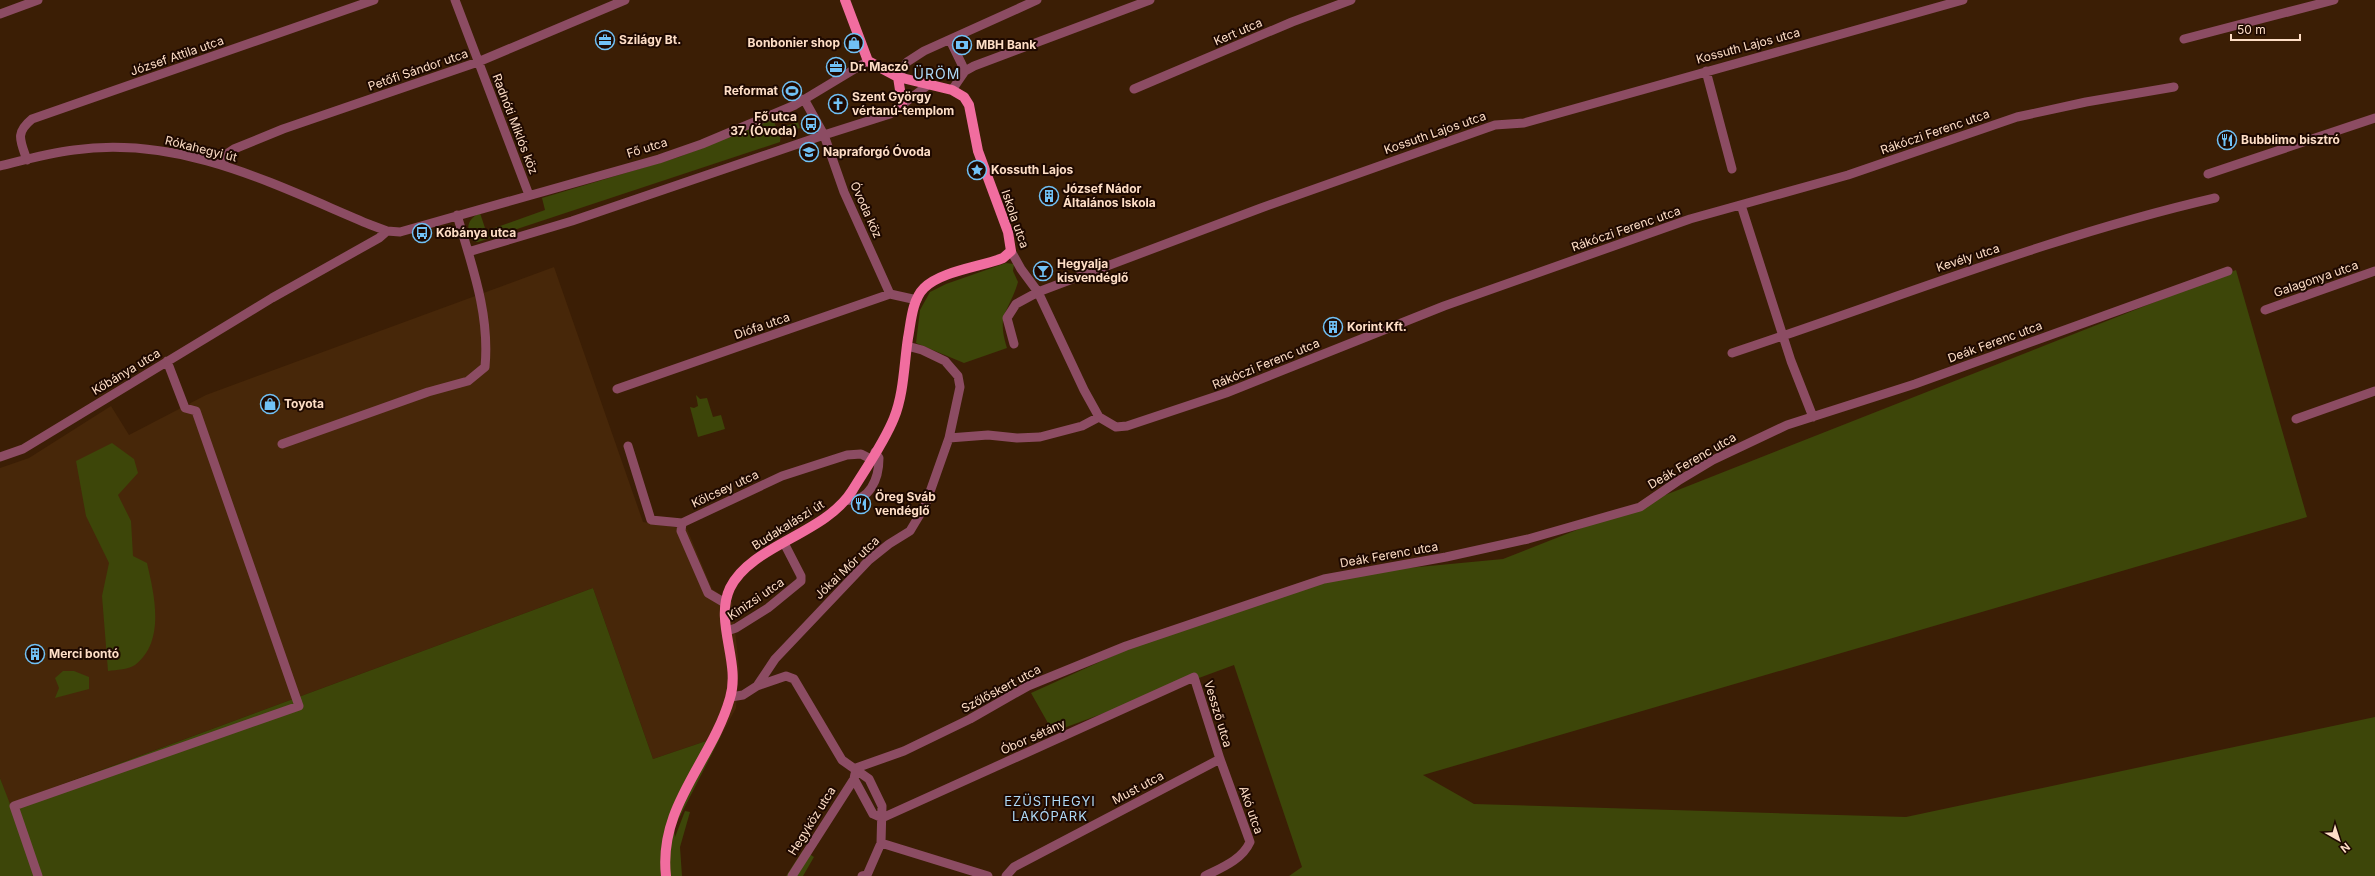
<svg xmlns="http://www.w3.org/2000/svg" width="2375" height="876" font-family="Inter,sans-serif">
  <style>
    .built { fill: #472709 }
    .green { fill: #3d4609 }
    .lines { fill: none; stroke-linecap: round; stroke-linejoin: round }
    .minor { stroke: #8c4c63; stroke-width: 9 }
    .major { stroke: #f16d9f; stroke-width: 10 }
    .labels { text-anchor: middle; stroke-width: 4; stroke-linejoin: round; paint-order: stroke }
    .street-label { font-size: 12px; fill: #fedec6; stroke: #1e0900 }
    .poi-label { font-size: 12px; font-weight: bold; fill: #fedec6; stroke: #1e0900; text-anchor: start }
    .neighbourhood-label { font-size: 13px; letter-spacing: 1px; fill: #aed9f6; stroke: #1e0900 }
    .quarter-label { font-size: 14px; letter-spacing: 1px; fill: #aed9f6; stroke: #1e0900 }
  </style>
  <rect width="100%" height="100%" fill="#3b1e05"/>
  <path class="built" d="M 554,267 L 643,522 L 687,529 L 712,589 L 732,602 L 739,668 L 736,708 L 721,736 L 653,759 L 593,588 L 9,804 L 0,778 L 0,468 L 29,458 L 111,406 L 129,435 L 206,395 Z"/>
  <path class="green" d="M 773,119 L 777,129 L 798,122 L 800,128 L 781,134 L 780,142 L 478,242 L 473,241 C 465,229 467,219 480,213 L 486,231 L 545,210 L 542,198 L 679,157 Z
    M 1006,263 L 1014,264 L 1013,271 L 1018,282 C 1009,313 996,313 1007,348 L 964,363 L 916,343 L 920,310 L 930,292 L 946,284 Z
    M 2236,270 L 2307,517 L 1423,775 L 1474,804 L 1906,817 L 2375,717 L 2375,876 L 1289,876 L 1302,867 L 1234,665 L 1053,732 L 1031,693 L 1159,635 L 1355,573 L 1503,559 Z
    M 696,395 L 700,399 L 707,398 L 713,417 L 721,415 L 725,429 L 698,437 L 690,407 L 694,408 L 698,406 Z
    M 112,443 L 134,459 L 138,473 L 118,495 L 131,521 L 133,556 L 147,563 C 154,594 166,641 135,665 C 130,669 116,670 108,671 L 102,596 L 109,563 L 86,516 L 76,461 Z
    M 593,588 L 653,759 L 721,736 L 674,828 L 675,837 L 685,811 L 690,812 L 680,847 L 682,876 L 0,876 L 0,778 L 10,804 Z
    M 63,671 L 74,671 L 89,677 L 89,689 L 55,698 L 59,688 L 55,678 Z
    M 803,850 L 814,857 L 803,876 L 786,876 Z"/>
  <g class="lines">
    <path class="minor" d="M 455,0 L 529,195
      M 0,14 L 38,0
      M 2184,39 L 2334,0
      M 950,40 L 965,71
      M 1706,71 L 1732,169
      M 898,77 L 907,62 L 924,51 L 1037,0
      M 1134,89 L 1292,22 L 1351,0
      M 952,90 L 965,71 L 974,66 L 1150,0
      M 804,99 L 824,135 L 890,114 L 928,85
      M 27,160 C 20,140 15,133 32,119 L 374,0
      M 223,164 L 228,153 L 234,149 L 283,129 L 478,62 L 625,0
      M 0,166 C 24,160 49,153 74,150 C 182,135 275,185 371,225 L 387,231 L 400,232 L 659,159 L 702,144 L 795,105 L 868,61
      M 2208,174 L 2375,118
      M 1741,205 L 1791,361 L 1813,417
      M 1011,251 L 1021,269 L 1038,292 L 1084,390 L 1099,417 L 1116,427 L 1127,426 L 1226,393 L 1444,306 L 1690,219 L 1848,175 L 2017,117 L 2086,102 L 2174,87
      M 468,252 L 572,221 L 824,135 L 844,192 L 890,294
      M 2265,310 L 2375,271
      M 1014,344 L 1007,318 L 1016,304 L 1038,292 L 1261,208 L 1495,125 L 1524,123 L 1963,0
      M 1732,353 C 1893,300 2050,236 2215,198
      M 617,389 L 890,294 L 917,300
      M 2296,419 L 2375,391
      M 949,438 L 988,435 L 1017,438 L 1040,437 L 1082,426 L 1099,417
      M 282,444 L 428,392 L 468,381 L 485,367 C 490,314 472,266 457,215
      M 628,446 L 651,520 L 682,523
      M 0,457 L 23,449 L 272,298 L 379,238 L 387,231
      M 845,500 C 870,503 879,478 879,458 L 875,452
      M 725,603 L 708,593 L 681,531 L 682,523 L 782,476 L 847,455 L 861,454 L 871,459
      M 727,631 L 736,628 L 768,608 L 801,581 L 801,576 L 784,543
      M 757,686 L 775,659 L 869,560 L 889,544 L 910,531 L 925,506 L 949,438 L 960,387 L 958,376 L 945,361 L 922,350 L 907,346
      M 731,697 L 743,695 L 757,686 L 786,676 L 794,679 L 842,760 L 869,779 L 882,806 L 881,843 L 988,876
      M 856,768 L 904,751 L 970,719 L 1028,686 L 1126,646 L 1324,579 L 1446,557 L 1528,539 L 1640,507 L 1678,481 L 1713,460 L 1787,425 L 1915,384 L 2228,271
      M 855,774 L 854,779 L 873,814 L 882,818
      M 882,818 L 1194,677 L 1220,759 L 1250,842 C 1242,860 1221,868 1205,876
      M 38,876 L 14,806 L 299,706 L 196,411 L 185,408 L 167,361
      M 792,876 L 854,779
      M 862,876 L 867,875 L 881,843
      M 1006,876 L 1014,867 L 1220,759"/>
    <path class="major" d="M 898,77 L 902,103
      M 666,876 C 658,806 712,761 730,698 C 741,662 714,622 730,588 C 751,545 825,534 852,491 C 866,468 884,443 894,418 C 904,393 904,364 908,338 C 911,322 912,300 924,288 C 941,271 980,267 1003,258 L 1011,251 L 1008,232 L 978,151 L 969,105 L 964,97 L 952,90 L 898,77 L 868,61 L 845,0"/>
  </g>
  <defs>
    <g id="office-ring" transform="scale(1)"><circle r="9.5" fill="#1e0900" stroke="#71c1f5" stroke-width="1.5"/><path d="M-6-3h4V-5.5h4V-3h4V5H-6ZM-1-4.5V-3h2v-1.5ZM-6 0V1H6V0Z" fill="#71c1f5"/></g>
    <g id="shop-ring" transform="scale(1)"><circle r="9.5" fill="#1e0900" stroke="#71c1f5" stroke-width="1.5"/><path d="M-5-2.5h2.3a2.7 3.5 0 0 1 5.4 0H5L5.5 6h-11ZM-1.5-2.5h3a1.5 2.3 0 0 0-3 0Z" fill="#71c1f5"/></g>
    <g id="bank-ring" transform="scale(1)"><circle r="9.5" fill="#1e0900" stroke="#71c1f5" stroke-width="1.5"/><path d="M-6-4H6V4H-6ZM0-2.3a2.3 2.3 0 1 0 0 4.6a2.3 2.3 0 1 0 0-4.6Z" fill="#71c1f5"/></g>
    <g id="stadium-ring" transform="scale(1)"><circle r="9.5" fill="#1e0900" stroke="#71c1f5" stroke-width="1.5"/><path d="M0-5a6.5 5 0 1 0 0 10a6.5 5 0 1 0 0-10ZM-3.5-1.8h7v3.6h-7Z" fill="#71c1f5"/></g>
    <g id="church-ring" transform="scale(1)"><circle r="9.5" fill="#1e0900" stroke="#71c1f5" stroke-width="1.5"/><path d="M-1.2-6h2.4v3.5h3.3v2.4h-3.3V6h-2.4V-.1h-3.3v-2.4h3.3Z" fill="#71c1f5"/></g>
    <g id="bus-ring" transform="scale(1)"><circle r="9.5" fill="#1e0900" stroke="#71c1f5" stroke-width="1.5"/><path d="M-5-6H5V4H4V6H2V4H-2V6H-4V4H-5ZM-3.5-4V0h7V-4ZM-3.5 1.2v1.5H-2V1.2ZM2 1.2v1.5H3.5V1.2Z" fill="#71c1f5"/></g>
    <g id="restaurant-ring" transform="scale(1)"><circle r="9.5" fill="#1e0900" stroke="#71c1f5" stroke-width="1.5"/><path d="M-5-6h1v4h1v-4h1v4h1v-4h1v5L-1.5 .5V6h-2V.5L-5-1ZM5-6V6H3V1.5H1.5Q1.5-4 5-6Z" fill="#71c1f5"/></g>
    <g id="school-ring" transform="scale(1)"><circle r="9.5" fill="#1e0900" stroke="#71c1f5" stroke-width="1.5"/><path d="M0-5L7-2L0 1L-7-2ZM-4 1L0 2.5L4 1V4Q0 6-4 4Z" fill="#71c1f5"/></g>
    <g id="sight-ring" transform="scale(1)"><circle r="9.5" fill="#1e0900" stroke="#71c1f5" stroke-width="1.5"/><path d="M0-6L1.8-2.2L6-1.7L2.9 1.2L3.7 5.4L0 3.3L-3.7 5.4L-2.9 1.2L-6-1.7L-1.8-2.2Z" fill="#71c1f5"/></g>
    <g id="building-ring" transform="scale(1)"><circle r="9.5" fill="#1e0900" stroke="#71c1f5" stroke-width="1.5"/><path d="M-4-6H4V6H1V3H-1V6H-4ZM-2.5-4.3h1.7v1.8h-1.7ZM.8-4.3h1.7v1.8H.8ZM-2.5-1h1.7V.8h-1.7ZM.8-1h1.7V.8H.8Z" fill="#71c1f5"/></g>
    <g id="bar-ring" transform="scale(1)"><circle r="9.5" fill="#1e0900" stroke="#71c1f5" stroke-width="1.5"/><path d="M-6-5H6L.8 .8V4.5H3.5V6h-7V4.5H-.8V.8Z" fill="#71c1f5"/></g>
  </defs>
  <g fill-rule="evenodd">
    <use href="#office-ring" x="605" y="40"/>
    <use href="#shop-ring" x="854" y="43"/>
    <use href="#bank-ring" x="962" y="45"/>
    <use href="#office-ring" x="836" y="67"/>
    <use href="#stadium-ring" x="792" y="91"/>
    <use href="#church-ring" x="838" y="104"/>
    <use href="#bus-ring" x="811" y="124"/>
    <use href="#restaurant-ring" x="2227" y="140"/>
    <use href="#school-ring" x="809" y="152"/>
    <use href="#sight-ring" x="977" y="170"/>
    <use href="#building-ring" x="1049" y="196"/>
    <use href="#bus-ring" x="422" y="233"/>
    <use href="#bar-ring" x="1043" y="271"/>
    <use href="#building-ring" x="1333" y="327"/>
    <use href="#shop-ring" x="270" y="404"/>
    <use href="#restaurant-ring" x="861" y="504"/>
    <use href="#building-ring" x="35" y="654"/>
  </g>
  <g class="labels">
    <g class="street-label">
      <text transform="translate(1238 32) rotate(-23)" y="4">Kert utca</text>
      <text transform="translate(1748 46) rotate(-15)" y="4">Kossuth Lajos utca</text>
      <text transform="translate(177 56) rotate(-19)" y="4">József Attila utca</text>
      <text transform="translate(418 70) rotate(-19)" y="4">Petőfi Sándor utca</text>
      <text transform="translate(515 124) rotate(69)" y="4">Radnóti Miklós köz</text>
      <text transform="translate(1935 132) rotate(-19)" y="4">Rákóczi Ferenc utca</text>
      <text transform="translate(1435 133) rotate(-19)" y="4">Kossuth Lajos utca</text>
      <text transform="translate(647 148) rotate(-17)" y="4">Fő utca</text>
      <text transform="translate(201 149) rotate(14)" y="4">Rókahegyi út</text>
      <text transform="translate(866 210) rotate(66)" y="4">Óvoda köz</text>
      <text transform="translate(1015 219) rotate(71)" y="4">Iskola utca</text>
      <text transform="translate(1626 229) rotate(-19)" y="4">Rákóczi Ferenc utca</text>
      <text transform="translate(1968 258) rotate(-18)" y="4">Kevély utca</text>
      <text transform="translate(2316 279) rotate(-19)" y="4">Galagonya utca</text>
      <text transform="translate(762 326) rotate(-19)" y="4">Diófa utca</text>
      <text transform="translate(1995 342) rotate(-20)" y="4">Deák Ferenc utca</text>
      <text transform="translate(1266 364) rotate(-22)" y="4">Rákóczi Ferenc utca</text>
      <text transform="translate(126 372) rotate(-31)" y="4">Kőbánya utca</text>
      <text transform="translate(1692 461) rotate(-30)" y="4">Deák Ferenc utca</text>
      <text transform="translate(725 489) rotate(-25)" y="4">Kölcsey utca</text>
      <text transform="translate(788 525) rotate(-32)" y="4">Budakalászi út</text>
      <text transform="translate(1389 555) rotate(-10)" y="4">Deák Ferenc utca</text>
      <text transform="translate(847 568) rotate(-44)" y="4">Jókai Mór utca</text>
      <text transform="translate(756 599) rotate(-34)" y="4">Kinizsi utca</text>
      <text transform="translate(1001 689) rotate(-28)" y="4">Szőlőskert utca</text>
      <text transform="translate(1218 714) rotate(73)" y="4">Vessző utca</text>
      <text transform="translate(1033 737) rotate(-24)" y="4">Óbor sétány</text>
      <text transform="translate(1138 788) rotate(-28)" y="4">Must utca</text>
      <text transform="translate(1251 810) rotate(71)" y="4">Akó utca</text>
      <text transform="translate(812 821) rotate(-58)" y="4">Hegyköz utca</text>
    </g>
    <g class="poi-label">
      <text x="619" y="44">Szilágy Bt.</text>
      <text x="840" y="47" text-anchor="end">Bonbonier shop</text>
      <text x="976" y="49">MBH Bank</text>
      <text x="850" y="71">Dr. Maczó</text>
      <text x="778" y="95" text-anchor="end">Reformat</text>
      <text x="852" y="101">Szent György<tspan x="852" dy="14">vértanú-templom</tspan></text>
      <text x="797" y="121" text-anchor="end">Fő utca<tspan x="797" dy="14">37. (Óvoda)</tspan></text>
      <text x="2241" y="144">Bubblimo bisztró</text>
      <text x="823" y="156">Napraforgó Óvoda</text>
      <text x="991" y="174">Kossuth Lajos</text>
      <text x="1063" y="193">József Nádor<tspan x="1063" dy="14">Általános Iskola</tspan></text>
      <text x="436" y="237">Kőbánya utca</text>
      <text x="1057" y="268">Hegyalja<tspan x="1057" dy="14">kisvendéglő</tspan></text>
      <text x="1347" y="331">Korint Kft.</text>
      <text x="284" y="408">Toyota</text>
      <text x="875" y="501">Öreg Sváb<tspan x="875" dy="14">vendéglő</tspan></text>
      <text x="49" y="658">Merci bontó</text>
    </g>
    <g class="neighbourhood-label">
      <text x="1050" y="806">EZÜSTHEGYI<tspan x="1050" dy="15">LAKÓPARK</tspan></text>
    </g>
    <g class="quarter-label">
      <text x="937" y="79">ÜRÖM</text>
    </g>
  </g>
  <g transform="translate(2339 840) rotate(141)" stroke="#1e0900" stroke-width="3" paint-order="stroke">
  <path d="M0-3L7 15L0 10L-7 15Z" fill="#fedec6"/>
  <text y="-6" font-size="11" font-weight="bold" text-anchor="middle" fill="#fedec6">N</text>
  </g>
  <path d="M2231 34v6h69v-6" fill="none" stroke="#fedec6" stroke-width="2"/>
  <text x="2237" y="34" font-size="12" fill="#fedec6" stroke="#1e0900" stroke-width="3" paint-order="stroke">50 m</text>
</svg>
